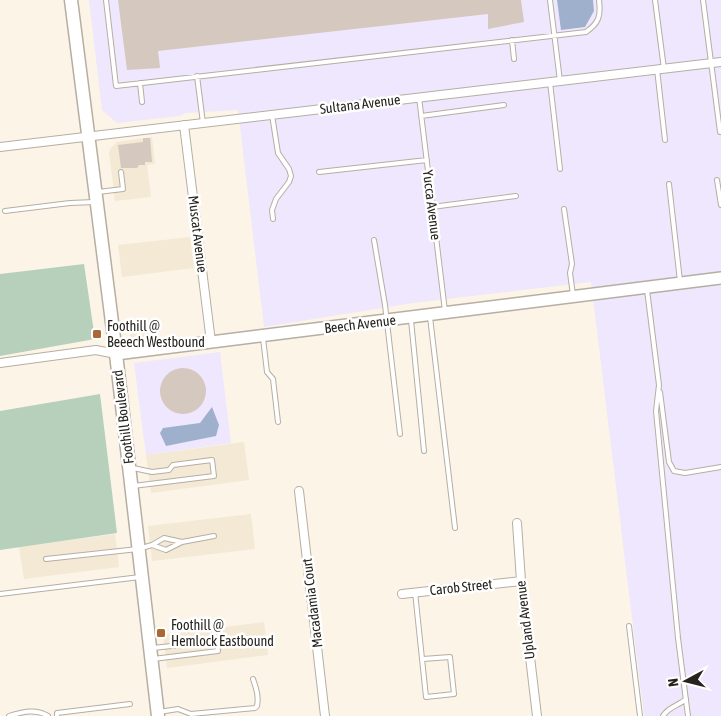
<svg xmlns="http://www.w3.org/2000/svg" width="721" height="716" font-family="'Asap Condensed',sans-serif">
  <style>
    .built { fill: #f4e9d4 }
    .industrial { fill: #eee7fd }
    .green { fill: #b7d0bb }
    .water { fill: #9fb0cd }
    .building { fill: #d5c8be }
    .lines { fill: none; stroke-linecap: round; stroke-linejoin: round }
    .service-casing { stroke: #b6aea2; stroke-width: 6 }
    .minor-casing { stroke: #b6aea2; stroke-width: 10 }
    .secondary-casing { stroke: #b6aea2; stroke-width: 14 }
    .primary-casing { stroke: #b6aea2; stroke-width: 15 }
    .service { stroke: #fff; stroke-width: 4 }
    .minor { stroke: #fff; stroke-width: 8 }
    .secondary { stroke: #fff; stroke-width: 11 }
    .primary { stroke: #fff; stroke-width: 12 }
    .poi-dot { fill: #ab6835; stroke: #fff; stroke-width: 2 }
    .labels { text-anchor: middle; stroke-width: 5; stroke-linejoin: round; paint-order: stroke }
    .street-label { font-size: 14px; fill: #26231e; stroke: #fff }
    .poi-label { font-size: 14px; fill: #26231e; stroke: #fff; text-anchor: start }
  </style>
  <rect width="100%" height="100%" fill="#fcf4e7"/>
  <path class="built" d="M 152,137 L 155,164 L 147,165 L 151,197 L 115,201 L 109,152 L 111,148 L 117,142 Z
    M 190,237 L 194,268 L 122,277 L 118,245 Z
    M 150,321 L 152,342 L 131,345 L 129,323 Z
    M 244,442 L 249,480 L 151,493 L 146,455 Z
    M 251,514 L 255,549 L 152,561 L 148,526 Z
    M 115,534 L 119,567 L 24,579 L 19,547 Z
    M 264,622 L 268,655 L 167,668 L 163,635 Z"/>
  <path class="industrial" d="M 89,0 L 721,0 L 721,716 L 644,716 L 591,282 L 413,303 L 264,327 L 238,110 L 186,113 L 180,116 L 117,123 L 102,110 Z
    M 220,352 L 231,443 L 146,455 L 134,363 Z"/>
  <path class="green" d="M 84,264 L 95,339 L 0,356 L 0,274 Z
    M 100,394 L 117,533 L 0,550 L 0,411 Z"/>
  <path class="water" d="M 557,0 L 593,0 L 594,11 L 585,27 L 561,30 Z
    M 212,407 L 219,425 L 216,436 L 166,446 L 160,433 L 163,428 L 200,423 Z"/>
  <path class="building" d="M 118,0 L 521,0 L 524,22 L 488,29 L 488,14 L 158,51 L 160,68 L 127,70 Z
    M 143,138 L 150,138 L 152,162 L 145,162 L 145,165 L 139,165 L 137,168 L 121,168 L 118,145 L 143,142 Z
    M160 391a23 23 0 1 1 46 0a23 23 0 1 1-46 0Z"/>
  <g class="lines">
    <g class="service-casing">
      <path id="service" d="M 106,0 L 116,86 L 586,32 C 599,23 601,16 599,0
        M 550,0 L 560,81
        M 655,0 L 664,69
        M 703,0 L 720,132
        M 512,40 L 514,59
        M 657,69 L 665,140
        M 197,76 L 203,123
        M 550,82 L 560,169
        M 140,83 L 142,102
        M 419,97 L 445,311
        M 272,115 L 278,153 L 289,169 L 291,176 L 289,182 L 276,199 L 272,210 L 273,219
        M 421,116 L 504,105
        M 319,172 L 427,160
        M 717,180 L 721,205
        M 669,184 L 680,281
        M 98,192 L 123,189 L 121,172
        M 432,207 L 516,196
        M 564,209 L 572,264 L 570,273 L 573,295
        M 5,211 L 70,203 L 95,202
        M 374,240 L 385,305 L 400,434
        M 647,290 L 659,385 L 656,411 L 678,638 L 688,716
        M 430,317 L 455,528
        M 411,320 L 424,451
        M 263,338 L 267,372 L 273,379 L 278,422
        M 660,392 L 669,462 L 674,471 L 685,473 L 721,467
        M 133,468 L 152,472 L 169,470 L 173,465 L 212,460 L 214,476 L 133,486
        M 152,545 L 166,550 L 182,542 L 214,536
        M 46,559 L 138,549 L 152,545 L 164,538 L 182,542
        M 415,592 L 426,697 L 454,694 L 450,657 L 423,659
        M 0,594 L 140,577
        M 629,626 L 640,716
        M 153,648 L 217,641 L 218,651 L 153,659
        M 159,712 L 178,709 L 191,714 L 255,708 L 257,706 C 259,696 256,688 253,679
        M 9,716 C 22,712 36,708 48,716
        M 57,716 L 57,713 L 130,704
        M 663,716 C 668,707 678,706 686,699"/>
    </g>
    <g class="minor-casing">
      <path id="minor" d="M 184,125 L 211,342
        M 0,147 L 721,62
        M 0,363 L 96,350 L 116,354
        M 299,491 L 325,716
        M 517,523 L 521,581 L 537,716
        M 402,594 L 521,581"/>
    </g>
    <g class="secondary-casing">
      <path id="secondary" d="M 116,354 L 721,278"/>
    </g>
    <g class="primary-casing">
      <path id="primary" d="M 71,0 L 116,354 L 158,716"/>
    </g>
    <use href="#service" class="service"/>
    <use href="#minor" class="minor"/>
    <use href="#secondary" class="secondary"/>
    <use href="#primary" class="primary"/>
  </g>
  <g class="poi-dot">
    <rect x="92" y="329" width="10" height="10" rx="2.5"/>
    <rect x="156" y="628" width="10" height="10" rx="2.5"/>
  </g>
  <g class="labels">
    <g class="street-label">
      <text transform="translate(360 104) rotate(-7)" y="5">Sultana Avenue</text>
      <text transform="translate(432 205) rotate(83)" y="5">Yucca Avenue</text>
      <text transform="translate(198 234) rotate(83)" y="5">Muscat Avenue</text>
      <text transform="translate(360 324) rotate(-7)" y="5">Beech Avenue</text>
      <text transform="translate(123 417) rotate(-97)" y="5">Foothill Boulevard</text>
      <text transform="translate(461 587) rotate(-6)" y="5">Carob Street</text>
      <text transform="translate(312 603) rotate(-97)" y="5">Macadamia Court</text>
      <text transform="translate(525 620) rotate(-97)" y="5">Upland Avenue</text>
    </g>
    <g class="poi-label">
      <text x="107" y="331">Foothill @<tspan x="107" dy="16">Beeech Westbound</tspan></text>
      <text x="171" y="630">Foothill @<tspan x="171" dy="16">Hemlock Eastbound</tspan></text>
    </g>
  </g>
  <g transform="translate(686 681) rotate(263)" stroke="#ffffff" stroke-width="4" paint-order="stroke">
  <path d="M0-4L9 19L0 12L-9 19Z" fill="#26231e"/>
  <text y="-8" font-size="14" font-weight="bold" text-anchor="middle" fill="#26231e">N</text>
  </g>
</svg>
